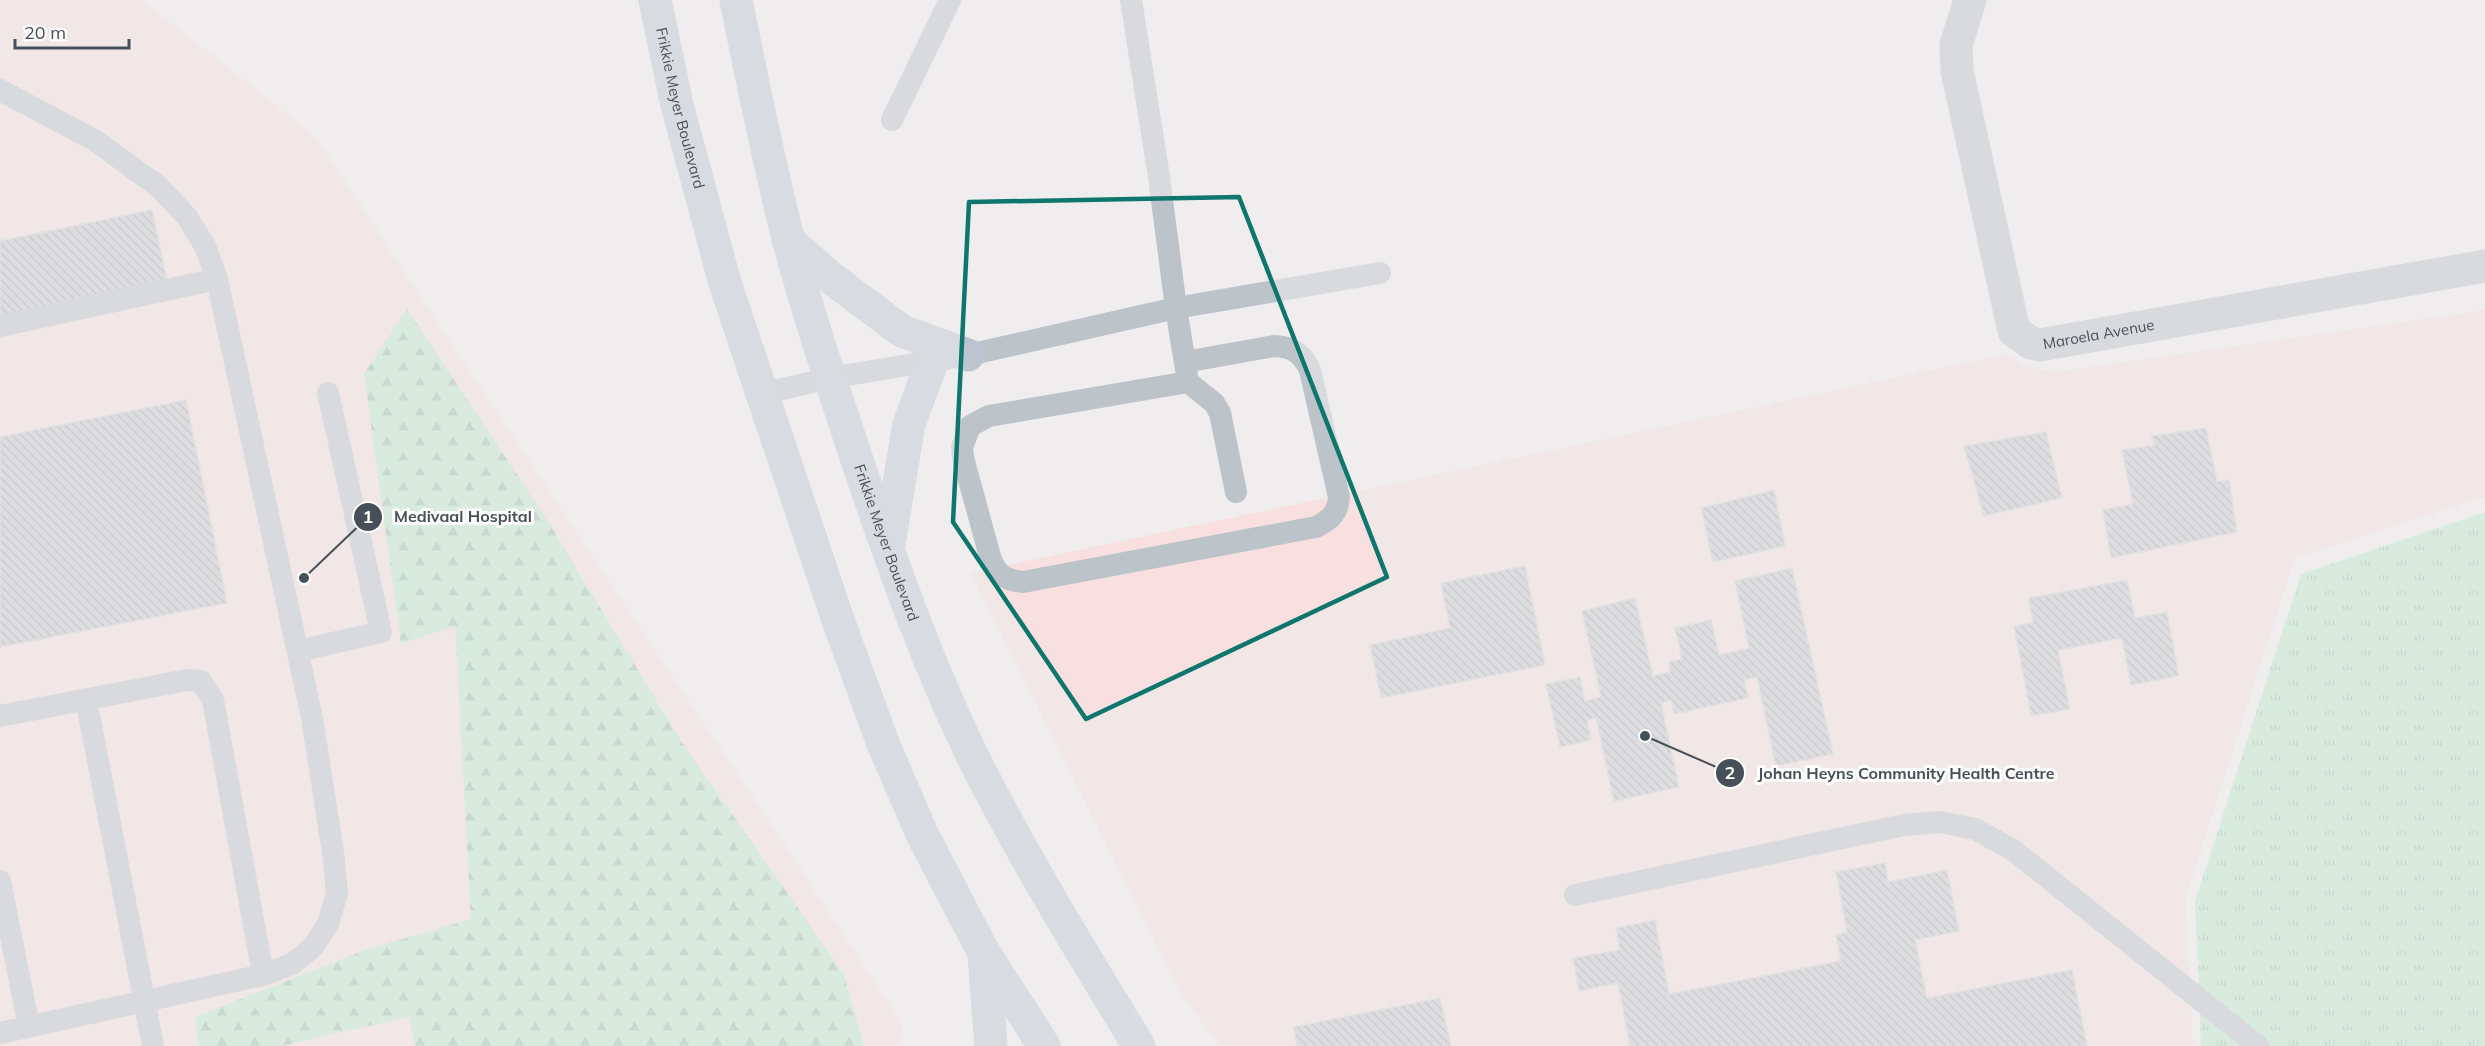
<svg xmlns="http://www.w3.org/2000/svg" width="2485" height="1046" font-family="Mulish,sans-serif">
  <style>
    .medical { fill: #f7e0df }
    .grass { fill: url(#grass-tufts) }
    .forest { fill: url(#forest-firs) }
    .building { fill: url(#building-back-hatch); stroke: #d1d3d8; stroke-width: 1.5 }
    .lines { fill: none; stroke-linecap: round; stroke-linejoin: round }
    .service { stroke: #bcc4ca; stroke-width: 22 }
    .minor { stroke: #bcc4ca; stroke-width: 33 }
    .secondary { stroke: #bcc5cf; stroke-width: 33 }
    .marked { fill: none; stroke: #0f766e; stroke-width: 4.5; stroke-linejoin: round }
    .labels { text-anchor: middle; stroke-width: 6; stroke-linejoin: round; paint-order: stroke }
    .street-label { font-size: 15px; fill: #475058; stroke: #fff }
    .leader { fill: none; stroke: #475058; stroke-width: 2 }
    .callout-dot { fill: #475058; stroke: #fff; stroke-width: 2 }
    .mark-label { font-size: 18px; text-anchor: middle; font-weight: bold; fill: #fff }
    .callout-label { font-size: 16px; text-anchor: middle; font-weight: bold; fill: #475058; stroke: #fff; stroke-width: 6; stroke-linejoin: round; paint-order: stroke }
  </style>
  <defs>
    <pattern id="grass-tufts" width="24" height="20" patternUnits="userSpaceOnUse" patternTransform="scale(1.5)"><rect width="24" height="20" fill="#bfe9cf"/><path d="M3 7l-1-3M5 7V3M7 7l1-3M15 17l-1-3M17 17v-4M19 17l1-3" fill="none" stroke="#9dbfab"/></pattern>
    <pattern id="forest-firs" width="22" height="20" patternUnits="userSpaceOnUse" patternTransform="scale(1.5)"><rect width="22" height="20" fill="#bfe9cf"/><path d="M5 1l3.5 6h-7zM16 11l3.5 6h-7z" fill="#9dbfab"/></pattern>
    <pattern id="building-back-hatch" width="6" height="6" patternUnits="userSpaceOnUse" patternTransform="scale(1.5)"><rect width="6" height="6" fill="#c7c9cf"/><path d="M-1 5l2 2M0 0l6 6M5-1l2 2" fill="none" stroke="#a3a6ab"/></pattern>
  </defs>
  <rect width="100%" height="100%" fill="#efeded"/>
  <path class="medical" d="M 0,0 L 142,0 L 313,134 L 902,1023 L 900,1046 L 0,1046 Z
    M 2485,310 L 2485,497 L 2295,558 L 2185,899 L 2193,1046 L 1220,1046 L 1182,995 L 970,573 L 2007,354 L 2024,366 L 2055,372 Z"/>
  <path class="grass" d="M 2485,512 L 2485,1046 L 2201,1046 L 2195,901 L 2301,574 Z"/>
  <path class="forest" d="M 407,309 L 547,520 L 681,741 L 844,974 L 864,1046 L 415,1046 L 409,1017 L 282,1046 L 198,1046 L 195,1017 L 368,949 L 471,919 L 455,626 L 401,644 L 364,374 Z"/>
  <path class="building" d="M 152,210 L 167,281 L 0,316 L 0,241 Z
    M 186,400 L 227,603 L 0,647 L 0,437 Z
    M 2206,428 L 2217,482 L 2229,480 L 2237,532 L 2111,558 L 2103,510 L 2133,504 L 2122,450 L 2155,445 L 2151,436 Z
    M 2046,432 L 2062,498 L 1984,516 L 1964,446 Z
    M 1774,490 L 1785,546 L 1713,562 L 1701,508 Z
    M 1525,566 L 1545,665 L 1381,698 L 1370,645 L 1450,628 L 1441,583 Z
    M 1792,568 L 1833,754 L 1776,766 L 1757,677 L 1744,680 L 1748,698 L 1674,714 L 1671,700 L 1661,703 L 1679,787 L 1614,801 L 1596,718 L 1587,720 L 1591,740 L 1560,747 L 1546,684 L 1580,677 L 1585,701 L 1601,697 L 1582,611 L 1635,598 L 1653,676 L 1670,672 L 1668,662 L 1682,659 L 1675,628 L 1711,620 L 1719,655 L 1749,648 L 1735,581 Z
    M 2127,580 L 2135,618 L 2167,612 L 2179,676 L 2131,685 L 2122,638 L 2058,650 L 2070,709 L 2031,716 L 2014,626 L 2033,623 L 2029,598 Z
    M 1885,863 L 1888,882 L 1947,870 L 1959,931 L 1915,940 L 1927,998 L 2072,970 L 2087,1046 L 1630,1046 L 1618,983 L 1579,991 L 1573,958 L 1620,950 L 1616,928 L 1655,920 L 1669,994 L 1841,961 L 1836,935 L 1847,932 L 1836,872 Z
    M 1440,998 L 1451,1046 L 1297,1046 L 1294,1027 Z"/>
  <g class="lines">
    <path class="service" d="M 0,90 L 96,141 L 159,187 L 187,217 L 205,246 L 217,279 L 312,718 L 333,852 L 337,893 L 328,924 L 313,947 L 292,964 L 263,975 L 0,1033
      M 892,120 L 950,0
      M 0,326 L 217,279
      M 1185,362 L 1274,346 C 1293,347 1302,353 1310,370 L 1339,497 C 1338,513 1330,520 1316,527 L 1023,582 C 1006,580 998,576 991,560 L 963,458 L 962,447 L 970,426 L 989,416 L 1188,382 L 1176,308 L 1380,273
      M 1188,382 L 1214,403 L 1220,413 L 1236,492
      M 761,394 L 830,378 L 968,355 L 1176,308 L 1159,177 L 1131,0
      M 298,651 L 381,632 L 328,393
      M 86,699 L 153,1046
      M 0,716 L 187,680 L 201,681 L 213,700 L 263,975
      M 0,881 L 29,1027
      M 1575,895 L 1904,825 L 1940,822 L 1975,829 L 2013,850 L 2258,1046"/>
    <path class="minor" id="s1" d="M 1970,0 L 1956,45 L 1957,71 L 2014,331 L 2031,343 L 2040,345 L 2485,266"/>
    <g class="secondary">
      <path id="s2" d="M 655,0 L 677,105 L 725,283 L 838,620 L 884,746 L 923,836 L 983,951 L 1044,1046"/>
      <path id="s3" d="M 736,0 C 752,80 768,159 788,238 C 808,315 834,390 859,466 C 894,569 931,674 980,771 C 1028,865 1084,956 1139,1046"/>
      <path d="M 788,240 L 831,278 L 902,331 L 968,355"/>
      <path d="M 889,544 L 909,424 L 932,362"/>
      <path d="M 984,955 L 991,1046"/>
    </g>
  </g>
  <path d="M0 0H2485V1046H0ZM 1239,197 L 1387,577 L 1086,719 L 953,522 L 969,202 Z" fill="#efeded" fill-opacity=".55" fill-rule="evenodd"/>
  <path class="marked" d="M 1239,197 L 1387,577 L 1086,719 L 953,522 L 969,202 Z"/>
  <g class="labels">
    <g class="street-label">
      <text dy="5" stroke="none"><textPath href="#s2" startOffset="111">Frikkie Meyer Boulevard</textPath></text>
      <text dy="5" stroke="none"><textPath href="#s1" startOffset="429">Maroela Avenue</textPath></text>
      <text dy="5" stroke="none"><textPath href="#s3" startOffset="564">Frikkie Meyer Boulevard</textPath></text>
    </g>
  </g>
  <path class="leader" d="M304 578L368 517M1645 736L1730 773"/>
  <g class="callout-dot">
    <circle cx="304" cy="578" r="6"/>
    <circle cx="1645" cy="736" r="6"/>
    <circle cx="368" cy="517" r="15"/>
    <circle cx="1730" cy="773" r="15"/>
  </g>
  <g class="mark-label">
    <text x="368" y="523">1</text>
    <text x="1730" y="779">2</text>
  </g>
  <g class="callout-label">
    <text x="463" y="522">Medivaal Hospital</text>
    <text x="1906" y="779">Johan Heyns Community Health Centre</text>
  </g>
  <path d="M15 39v9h114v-9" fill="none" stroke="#475058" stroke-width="3"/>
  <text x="24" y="39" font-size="18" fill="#475058" stroke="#ffffff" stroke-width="4.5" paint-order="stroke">20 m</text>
</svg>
